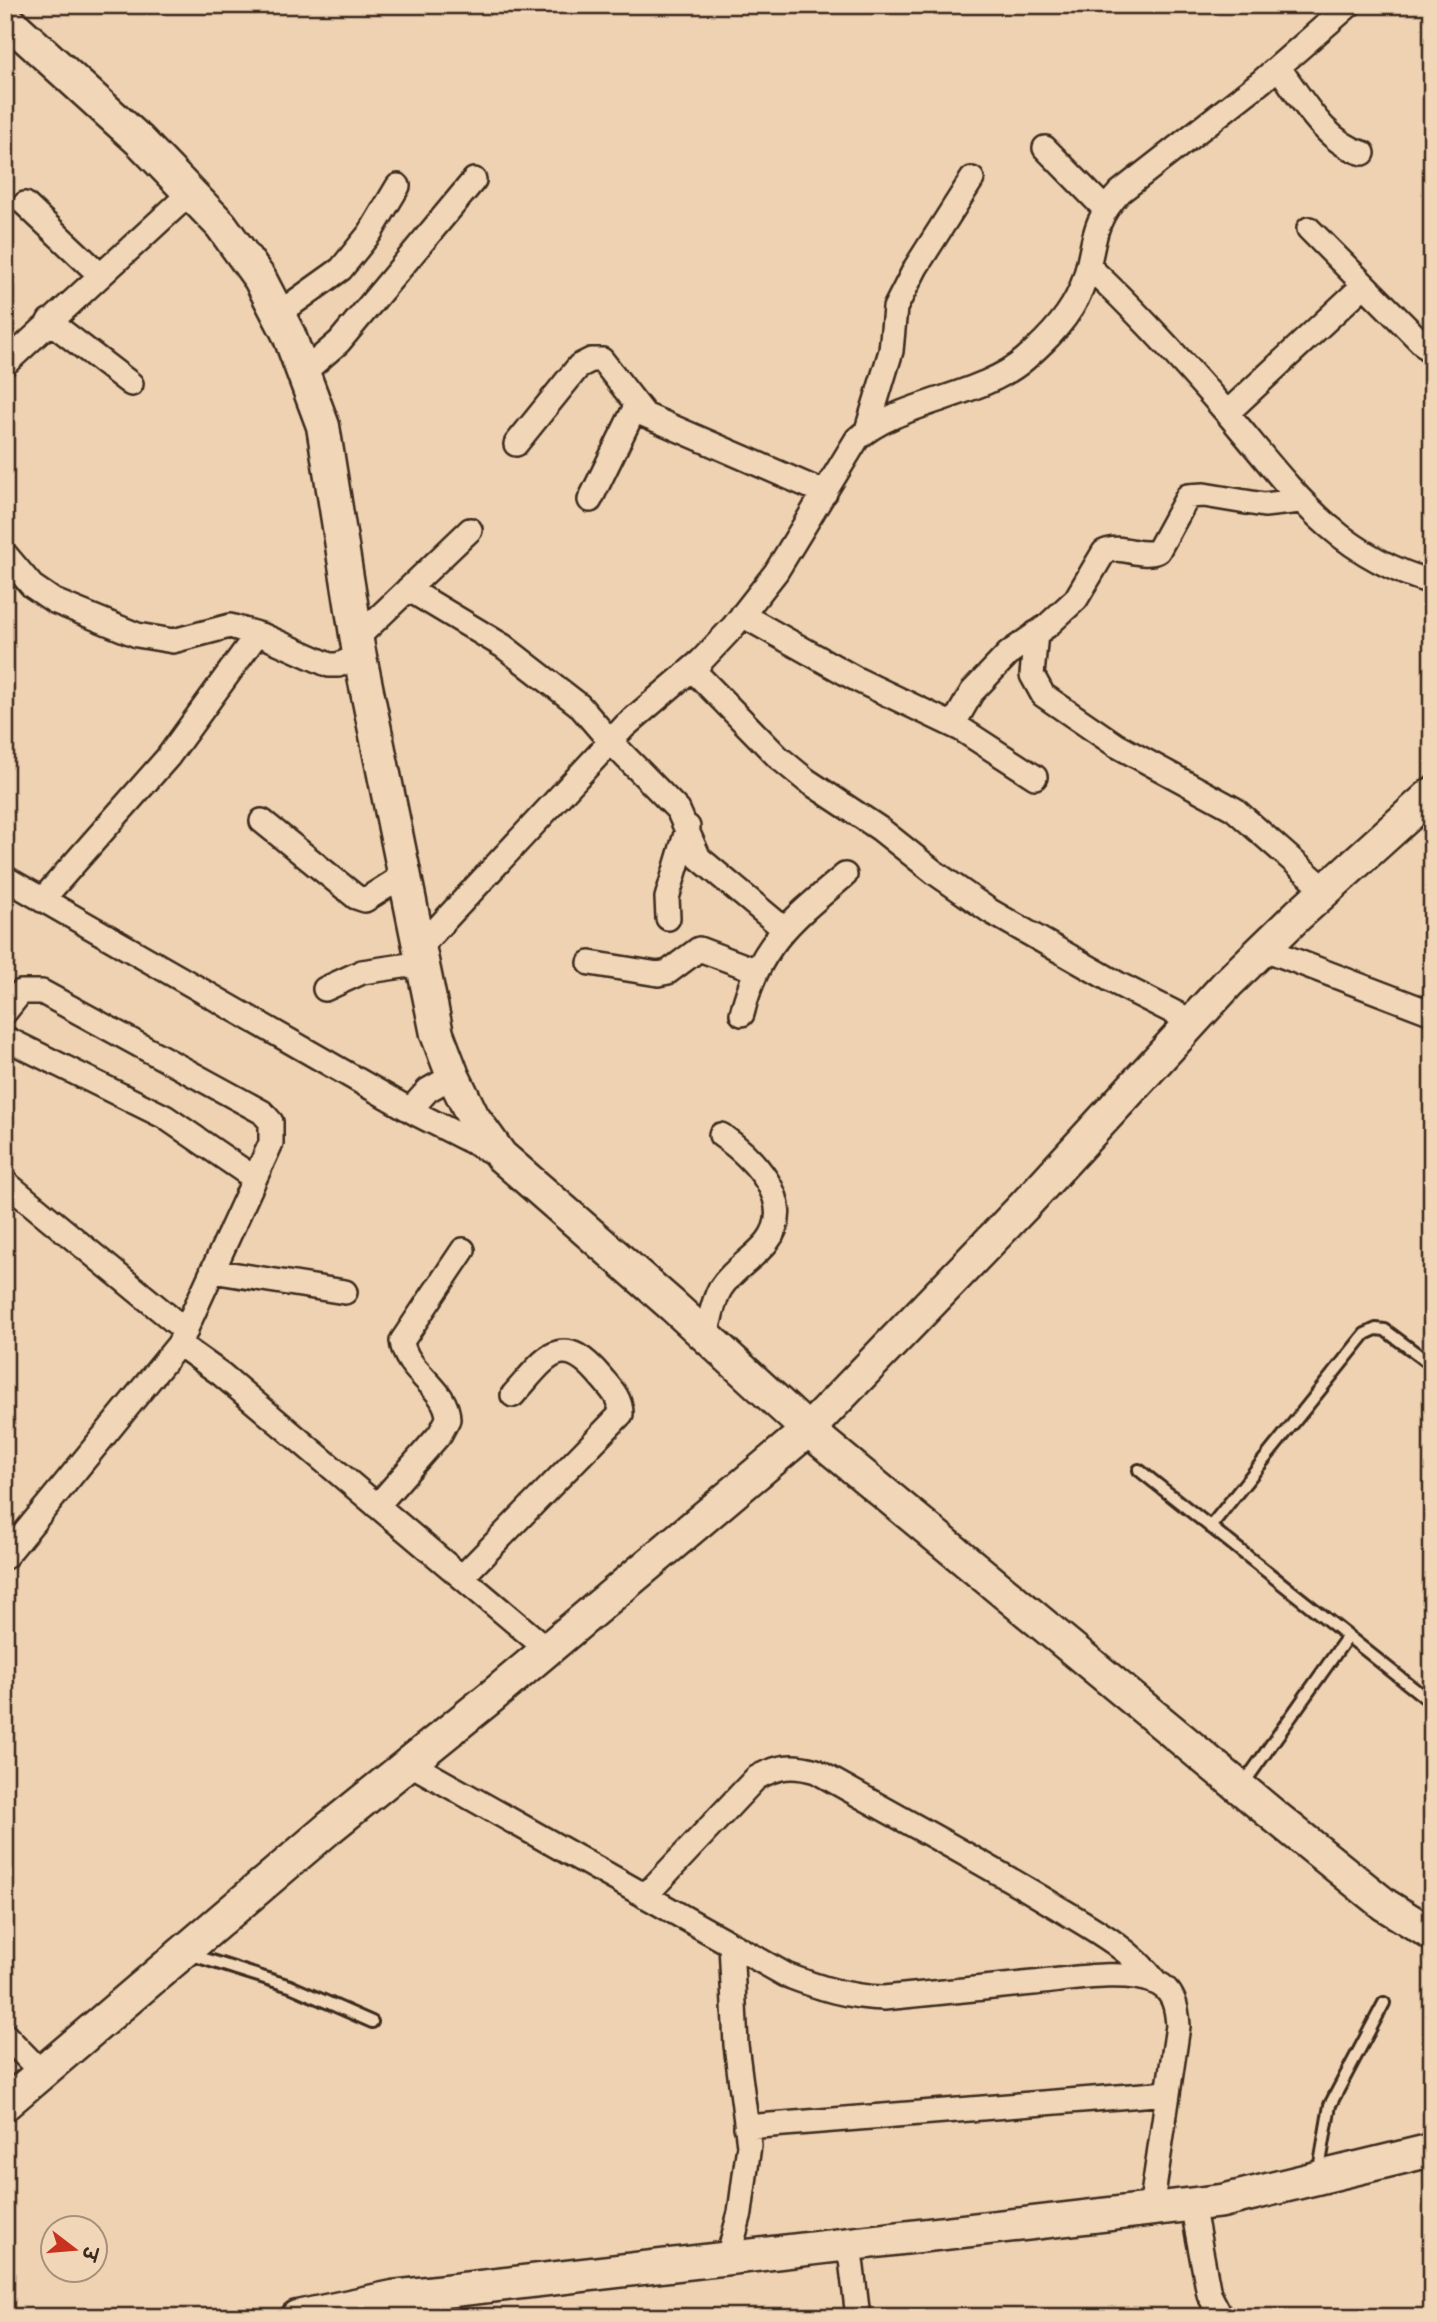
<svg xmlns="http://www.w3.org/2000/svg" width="1437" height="2322" font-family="'Patrick Hand','Playpen Sans Deva',sans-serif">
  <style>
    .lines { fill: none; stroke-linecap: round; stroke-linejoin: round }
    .lane-casing { stroke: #3b2a1e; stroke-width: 16 }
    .street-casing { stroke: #3b2a1e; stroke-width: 28 }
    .secondary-casing { stroke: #3b2a1e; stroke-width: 37 }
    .lane { stroke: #f1d6b8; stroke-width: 10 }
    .street { stroke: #f1d6b8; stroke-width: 23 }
    .secondary { stroke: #f1d6b8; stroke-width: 32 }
  </style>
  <rect width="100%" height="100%" fill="#efd2b2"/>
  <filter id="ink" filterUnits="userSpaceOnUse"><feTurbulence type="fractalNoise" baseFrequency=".0143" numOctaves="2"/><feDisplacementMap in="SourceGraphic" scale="14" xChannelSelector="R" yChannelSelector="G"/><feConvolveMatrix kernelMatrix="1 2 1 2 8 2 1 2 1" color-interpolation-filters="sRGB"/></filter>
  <g filter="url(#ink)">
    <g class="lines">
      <g class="lane-casing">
        <path id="lane" d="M 1139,1470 L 1432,1703
          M 1210,1527 L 1365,1334 L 1376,1329 L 1385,1330 L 1432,1365
          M 1242,1786 L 1348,1636
          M 189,1954 L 290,1986 L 372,2022
          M 1318,2175 L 1330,2105 L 1384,2003"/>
      </g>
      <g class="street-casing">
        <path id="street" d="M 1278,67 C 1301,97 1325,143 1363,153
          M 1045,148 L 1104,208
          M 25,204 L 99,274
          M 1309,229 L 1432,353
          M 1088,266 C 1138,312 1183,362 1227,413 C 1289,486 1334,555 1432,582
          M 278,314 L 341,269 L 370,233 L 398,186
          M 49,321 L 131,384
          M 5,364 L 190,193
          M 304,372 L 339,342 L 474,180
          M 1227,413 L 1363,286
          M 867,430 L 891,351 L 895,308 L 916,267 L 972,179
          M 516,444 L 579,366 L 591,360 L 602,360 L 645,415 L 825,493
          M 590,500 L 636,406
          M 5,554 L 32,586 L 54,601 L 137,635 L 173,641 L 230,626 L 264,636 L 329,665 L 338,665 L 360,656
          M 408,589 L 503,646 L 579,705 L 610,741 L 678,810 L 699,858 L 784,929
          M 742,615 L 858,680 L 961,729 L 1035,777
          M 1036,633 L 1032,675 L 1043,695 L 1116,745 L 1234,809 L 1326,890
          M 357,638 L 470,530
          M 692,669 L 778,757 L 806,780 L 880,829 L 934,872 L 990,911 L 1118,984 L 1193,1022
          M 953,725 L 972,692 L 1009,653 L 1047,626 L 1076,599 L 1104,552 C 1122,543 1140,559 1158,551 L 1188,496 L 1204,495 L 1264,505 L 1300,501
          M 262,821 L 356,897 L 365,900 L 403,876
          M 5,878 L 417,1114 L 500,1156
          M 42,900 L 168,757 L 257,634
          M 668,918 L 667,898 L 688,827
          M 420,947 L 625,726 L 701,661 L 733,627 L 776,572 L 857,439 C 896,402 982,397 1025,359 C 1047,340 1070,317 1081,289 C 1097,249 1087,227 1120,192 L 1262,81 L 1349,5
          M 1262,948 L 1432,1013
          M 590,963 L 658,974 L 668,972 L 699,949 L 755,970
          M 325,989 L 362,972 L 423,963
          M 5,1012 L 21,992 L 42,992 L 262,1112 L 271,1122 L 271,1143 L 179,1344 L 5,1557
          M 742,1014 C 758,945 794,918 845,875
          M 5,1038 L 165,1117 L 254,1178
          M 410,1110 L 428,1090 L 453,1076
          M 5,1182 L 186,1331
          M 212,1271 L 345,1292
          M 706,1336 C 710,1321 712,1303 720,1289 C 732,1270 753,1259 767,1242 C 799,1202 751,1156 721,1135
          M 179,1344 L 221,1374 L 548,1650
          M 377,1506 L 440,1434 L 448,1419 C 448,1388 405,1372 402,1341 L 463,1250
          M 462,1577 L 621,1414 C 621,1398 611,1389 601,1377 C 560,1328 545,1360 513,1395
          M 409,1763 L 786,1975 C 820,1988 848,1997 884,1998 C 934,1993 983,1988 1033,1983 C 1067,1980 1123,1969 1155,1982 C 1174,1990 1177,2008 1178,2026 L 1151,2209
          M 645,1896 L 756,1778 C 778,1766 792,1764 816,1771 C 892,1814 970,1855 1045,1900 C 1086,1925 1127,1945 1156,1982
          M 5,2035 L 42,2073
          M 746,2127 L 1168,2093
          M 1192,2204 L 1209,2294 L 1221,2317
          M 849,2243 L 858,2317
          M 728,2257 L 740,2213 L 749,2145 L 736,2045 L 731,1944"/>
      </g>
      <g class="secondary-casing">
        <path id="secondary" d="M 5,18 L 140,141 L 221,225 L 260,279 L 289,335 L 323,426 L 358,647 L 437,1034 L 453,1076 L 473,1117 L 501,1156 L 673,1306 L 808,1430 L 1272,1814 L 1385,1905 L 1432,1934
          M 5,2104 L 329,1828 L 491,1697 L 808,1430 L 1024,1206 L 1228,983 L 1298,915 L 1432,794
          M 297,2317 L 393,2297 L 1222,2201 L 1432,2150"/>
      </g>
      <use href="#lane" class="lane"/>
      <use href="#street" class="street"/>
      <use href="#secondary" class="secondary"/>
    </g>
  </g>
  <rect width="1437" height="2322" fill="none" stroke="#f1d6b8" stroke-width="28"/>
  <rect x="14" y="14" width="1409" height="2294" fill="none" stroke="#3b2a1e" stroke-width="2.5" filter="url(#ink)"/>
  <g transform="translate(74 2249) rotate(106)"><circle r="33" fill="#f1d6b8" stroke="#a8917a" stroke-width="2"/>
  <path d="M0-5L12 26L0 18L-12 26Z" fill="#c8321e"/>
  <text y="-10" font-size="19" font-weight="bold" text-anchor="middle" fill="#3b2a1e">उ</text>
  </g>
</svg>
